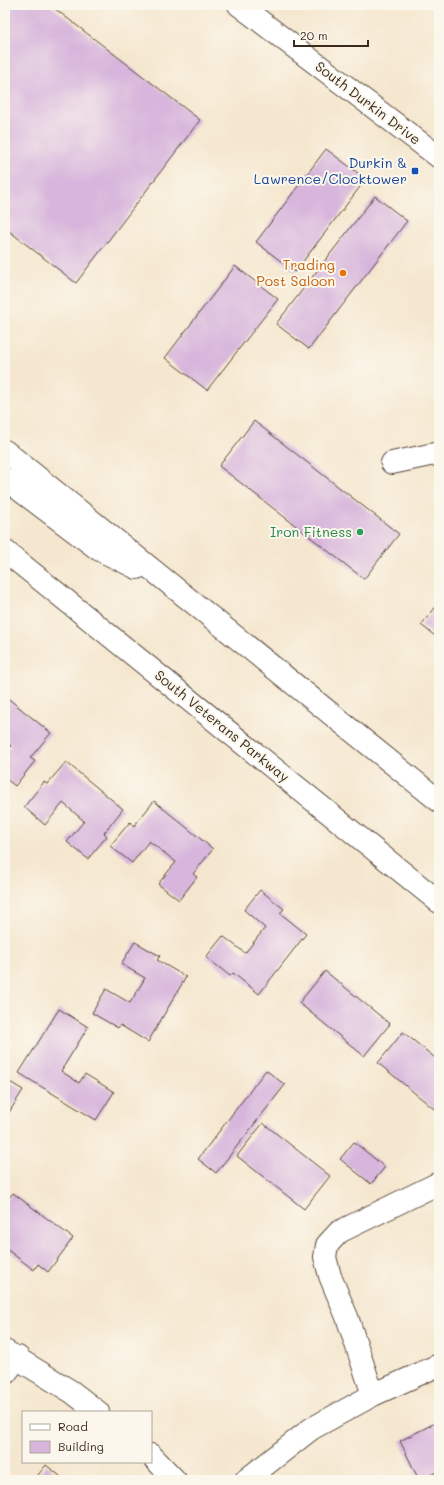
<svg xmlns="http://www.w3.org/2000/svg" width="444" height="1485" font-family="Mali,sans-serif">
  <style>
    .building { fill: #d7b5dc }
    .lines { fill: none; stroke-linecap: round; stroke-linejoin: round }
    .minor-casing { stroke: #574639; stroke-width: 24 }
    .highway-casing { stroke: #574639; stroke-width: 24 }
    .minor { stroke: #fff; stroke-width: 22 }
    .highway { stroke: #fff; stroke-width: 22 }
    .transit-dot { fill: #1a4fb4; stroke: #fbf7ec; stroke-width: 1.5 }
    .food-dot { fill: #e8710a; stroke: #fbf7ec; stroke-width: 1.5 }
    .leisure-dot { fill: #2e9e5b; stroke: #fbf7ec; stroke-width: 1.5 }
    .labels { text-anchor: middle; stroke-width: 4; stroke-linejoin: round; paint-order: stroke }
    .street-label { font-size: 14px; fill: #3b2a1e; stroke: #fbf7ec }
    .transit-label { font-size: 14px; fill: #164399; stroke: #fbf7ec; text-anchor: end }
    .food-label { font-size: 14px; fill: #c56008; stroke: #fbf7ec; text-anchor: end }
    .leisure-label { font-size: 14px; fill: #27864d; stroke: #fbf7ec; text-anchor: end }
  </style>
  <rect width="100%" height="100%" fill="#fbf7ec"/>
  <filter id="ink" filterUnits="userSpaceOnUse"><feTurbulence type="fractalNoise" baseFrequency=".025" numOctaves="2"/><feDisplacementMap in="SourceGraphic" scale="8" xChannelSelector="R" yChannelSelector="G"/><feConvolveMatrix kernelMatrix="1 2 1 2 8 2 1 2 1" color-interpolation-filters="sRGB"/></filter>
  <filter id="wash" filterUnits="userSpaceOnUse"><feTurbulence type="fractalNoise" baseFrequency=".012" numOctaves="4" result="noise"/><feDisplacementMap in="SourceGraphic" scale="16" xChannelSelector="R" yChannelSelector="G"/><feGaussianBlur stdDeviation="0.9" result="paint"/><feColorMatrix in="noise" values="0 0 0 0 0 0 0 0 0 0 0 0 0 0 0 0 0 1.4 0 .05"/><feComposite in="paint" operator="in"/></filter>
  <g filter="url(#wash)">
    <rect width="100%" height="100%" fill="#f5e7cf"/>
    <g id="blocks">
      <path class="building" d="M 5,5 L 50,5 L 200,120 L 76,283 L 5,228 Z
        M 326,149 L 366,179 L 295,272 L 256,242 Z
        M 375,196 L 407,221 L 309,349 L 276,324 Z
        M 235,266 L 278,299 L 207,390 L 165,358 Z
        M 254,421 L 399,534 L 364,579 L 219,466 Z
        M 439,603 L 439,639 L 421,625 Z
        M 5,696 L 51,733 L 30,758 L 35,761 L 15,786 L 5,778 L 5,752 L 11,746 L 5,741 Z
        M 66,762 L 123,809 L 104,833 L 107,836 L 88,859 L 67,842 L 84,821 L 63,803 L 45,825 L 24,807 L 44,782 L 47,784 Z
        M 154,801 L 213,849 L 193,874 L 197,877 L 179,900 L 158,884 L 176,862 L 149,841 L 132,863 L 110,846 L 130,822 L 134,826 Z
        M 260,890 L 284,909 L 280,913 L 306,934 L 259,994 L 233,973 L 230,976 L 206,957 L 223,936 L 245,953 L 265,928 L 244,910 Z
        M 135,942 L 160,956 L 157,960 L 186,977 L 148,1042 L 120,1025 L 118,1028 L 92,1013 L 106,989 L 130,1003 L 145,978 L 121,964 Z
        M 325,971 L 390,1024 L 364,1056 L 299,1003 Z
        M 59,1009 L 88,1027 L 61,1071 L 79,1083 L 85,1074 L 114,1092 L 96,1120 L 19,1073 Z
        M 403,1032 L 439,1061 L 439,1113 L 378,1063 Z
        M 266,1070 L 285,1085 L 216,1173 L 198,1159 Z
        M 5,1079 L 23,1090 L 5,1119 Z
        M 263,1123 L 330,1176 L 304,1209 L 237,1156 Z
        M 354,1142 L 385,1167 L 371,1184 L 340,1159 Z
        M 13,1193 L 73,1238 L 48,1272 L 38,1264 L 34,1270 L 5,1248 L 5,1203 Z
        M 439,1421 L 439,1471 L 419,1480 L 400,1441 Z
        M 46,1465 L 65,1480 L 34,1480 Z"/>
    </g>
  </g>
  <g filter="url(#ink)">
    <use href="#blocks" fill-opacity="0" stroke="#574639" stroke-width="1"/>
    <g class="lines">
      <g class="minor-casing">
        <path id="minor" d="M 239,5 L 439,157
          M 392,463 L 439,453
          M 439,1183 L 339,1232 L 327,1245 L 325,1257 L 330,1276 L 347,1317 L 373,1395 L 439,1365
          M 5,1351 L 72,1392 L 98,1412
          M 5,1374 L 18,1357
          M 151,1455 L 175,1480
          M 246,1480 L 311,1429 L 373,1395"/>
      </g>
      <g class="highway-casing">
        <path id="highway" d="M 5,451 L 439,801
          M 5,479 L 98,549 L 137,568
          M 5,551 L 439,902"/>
      </g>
      <use href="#minor" class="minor"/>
      <use href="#highway" class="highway"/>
    </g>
  </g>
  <rect class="transit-dot" x="411" y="167" width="8" height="8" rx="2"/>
  <circle class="food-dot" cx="343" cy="273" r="4"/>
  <circle class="leisure-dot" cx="360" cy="532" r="4"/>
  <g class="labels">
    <g class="street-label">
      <text transform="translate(368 103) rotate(37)" y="5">South Durkin Drive</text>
      <text transform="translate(222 726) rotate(39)" y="5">South Veterans Parkway</text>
    </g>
    <g class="transit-label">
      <text x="407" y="168">Durkin &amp;<tspan x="407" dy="16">Lawrence/Clocktower</tspan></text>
    </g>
    <g class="food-label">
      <text x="335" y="270">Trading<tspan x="335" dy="16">Post Saloon</tspan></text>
    </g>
    <g class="leisure-label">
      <text x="352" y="537">Iron Fitness</text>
    </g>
  </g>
  <rect width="444" height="1485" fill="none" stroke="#fbf7ec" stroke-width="20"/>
  <rect x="22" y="1411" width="130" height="52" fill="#fbf7ec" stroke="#aea59a"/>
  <rect x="30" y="1424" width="20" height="6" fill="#ffffff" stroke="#aea59a"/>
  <text x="58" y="1431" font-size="12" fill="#3b2a1e">Road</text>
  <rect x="30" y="1441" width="20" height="12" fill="#d7b5dc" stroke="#aea59a"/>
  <text x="58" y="1451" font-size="12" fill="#3b2a1e">Building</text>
  <path d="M294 40v6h74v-6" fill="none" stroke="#3b2a1e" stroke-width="2"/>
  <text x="300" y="40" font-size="12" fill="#3b2a1e" stroke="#fbf7ec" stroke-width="3" paint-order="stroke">20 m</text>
</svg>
